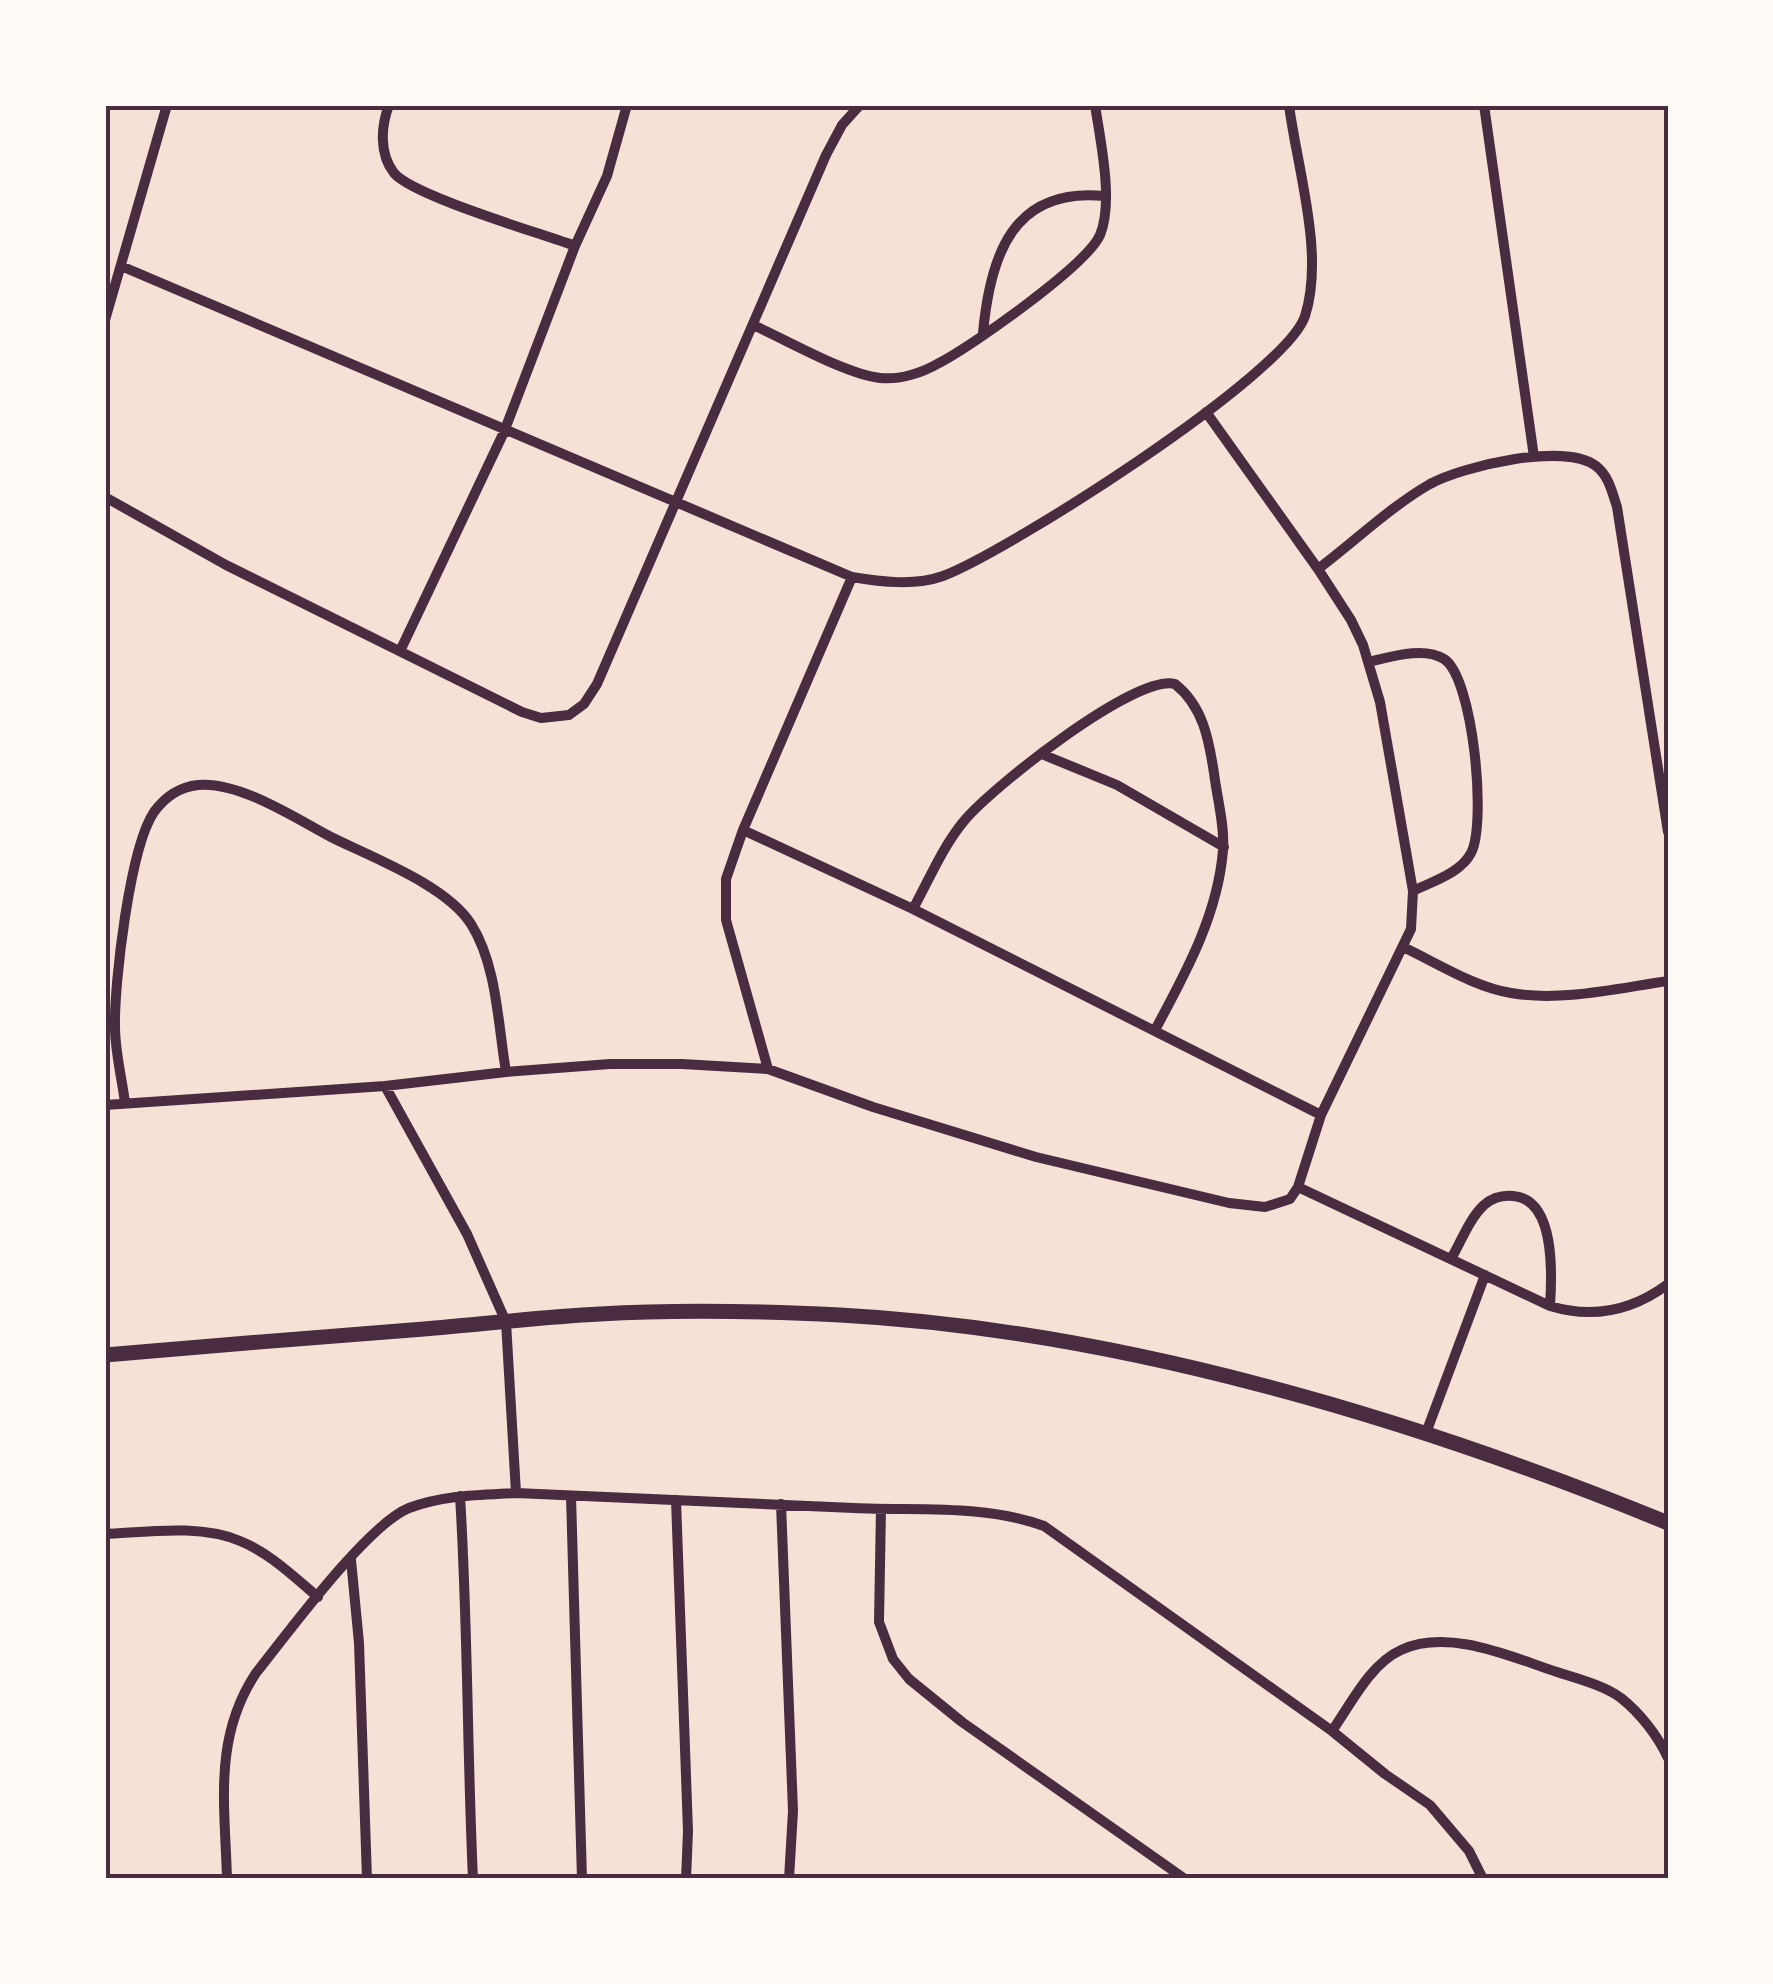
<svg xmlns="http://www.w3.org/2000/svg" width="1773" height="1984" font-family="'Varela Round',sans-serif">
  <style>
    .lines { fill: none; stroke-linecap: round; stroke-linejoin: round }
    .minor { stroke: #4a2c40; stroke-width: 10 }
    .tertiary { stroke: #4a2c40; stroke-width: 15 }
    .neatline { fill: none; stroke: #4a2c40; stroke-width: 4 }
  </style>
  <rect width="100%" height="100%" fill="#f7e1d7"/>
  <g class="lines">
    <path class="minor" d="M 389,105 C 381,126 379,154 394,173 C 413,196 540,233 575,246
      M 1484,105 L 1534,457
      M 121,266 L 852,577 C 881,582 915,586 943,576 C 1007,552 1286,375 1305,316 C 1325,254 1297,168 1289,105
      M 105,320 L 167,105
      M 753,325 C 787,340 845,374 880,378 C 900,380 922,373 939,363 C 972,346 1087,265 1100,235 C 1114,202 1100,139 1095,105
      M 983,333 C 990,257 1012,187 1104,196
      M 105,497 L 226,565 L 522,712 L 541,718 L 569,715 L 584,704 L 597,684 L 826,155 L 842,125 L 860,105
      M 1318,569 C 1354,542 1390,507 1430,484 C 1463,466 1565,442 1596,466 C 1609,476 1612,492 1617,507 L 1668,832
      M 401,649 L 504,432 L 575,246 L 607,176 L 627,105
      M 1368,662 C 1390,657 1424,646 1444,659 C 1473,677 1487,823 1471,853 C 1461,873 1431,882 1413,891
      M 1044,755 L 1117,785 L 1224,847
      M 743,830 L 913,909 L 1321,1115
      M 913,909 C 929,880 943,846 964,821 C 991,788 1135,674 1175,684 C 1203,706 1209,740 1214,773 C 1217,798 1225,826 1223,850 C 1218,915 1185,974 1155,1030
      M 1403,947 C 1437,963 1474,987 1511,993 C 1561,1002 1618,988 1668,981
      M 768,1069 L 726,920 L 726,879 L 743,830 L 852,577
      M 385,1086 L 467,1234 L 506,1322 L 516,1493
      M 125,1103 C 122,1078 115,1052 115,1027 C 114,983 130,847 154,812 C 165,797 179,787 198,785 C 239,781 295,818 331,837 C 373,858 446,885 471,924 C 497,965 498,1025 506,1072
      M 105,1105 L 385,1086 L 506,1072 L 610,1064 L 682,1064 L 768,1069 L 873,1107 L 1036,1157 L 1229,1203 L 1265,1207 L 1290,1199 L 1298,1187 L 1321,1115 L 1411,929 L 1413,891 L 1380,702 L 1363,645 L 1351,620 L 1318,569 L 1206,412
      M 1298,1187 L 1550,1306 C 1593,1319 1632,1311 1668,1284
      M 1451,1259 C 1461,1242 1469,1219 1484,1205 C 1492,1198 1502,1195 1513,1196 C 1556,1199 1552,1276 1550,1306
      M 1426,1433 L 1485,1275
      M 460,1496 C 468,1624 467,1751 473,1879
      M 571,1496 L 582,1879
      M 676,1500 L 688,1831 L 686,1879
      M 781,1504 L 793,1811 L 789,1879
      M 881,1509 L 879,1622 L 893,1659 L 909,1679 L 962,1722 L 1185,1879
      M 105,1534 C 148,1532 200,1524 240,1541 C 270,1553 294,1577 318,1597
      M 351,1560 L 359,1643 L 367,1879
      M 1332,1731 C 1351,1704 1370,1664 1401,1650 C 1449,1628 1511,1657 1557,1672 C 1578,1679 1603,1685 1621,1698 C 1640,1713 1658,1736 1668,1758
      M 227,1879 C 225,1804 213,1738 256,1673 C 288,1633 367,1525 409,1508 C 443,1495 480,1495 516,1493 C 629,1498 741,1503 854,1508 C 918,1511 982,1504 1044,1526 L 1332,1731 L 1385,1774 L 1430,1805 L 1469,1851 L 1483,1879"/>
    <path class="tertiary" d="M 105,1355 C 211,1346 318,1337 424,1329 C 483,1324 541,1317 600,1314 C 679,1309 761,1311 840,1315 C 1118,1330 1412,1418 1668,1523"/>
  </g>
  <rect width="1773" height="1984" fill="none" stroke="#fffaf5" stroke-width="215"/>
  <rect x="108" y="108" width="1558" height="1768" class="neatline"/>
</svg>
